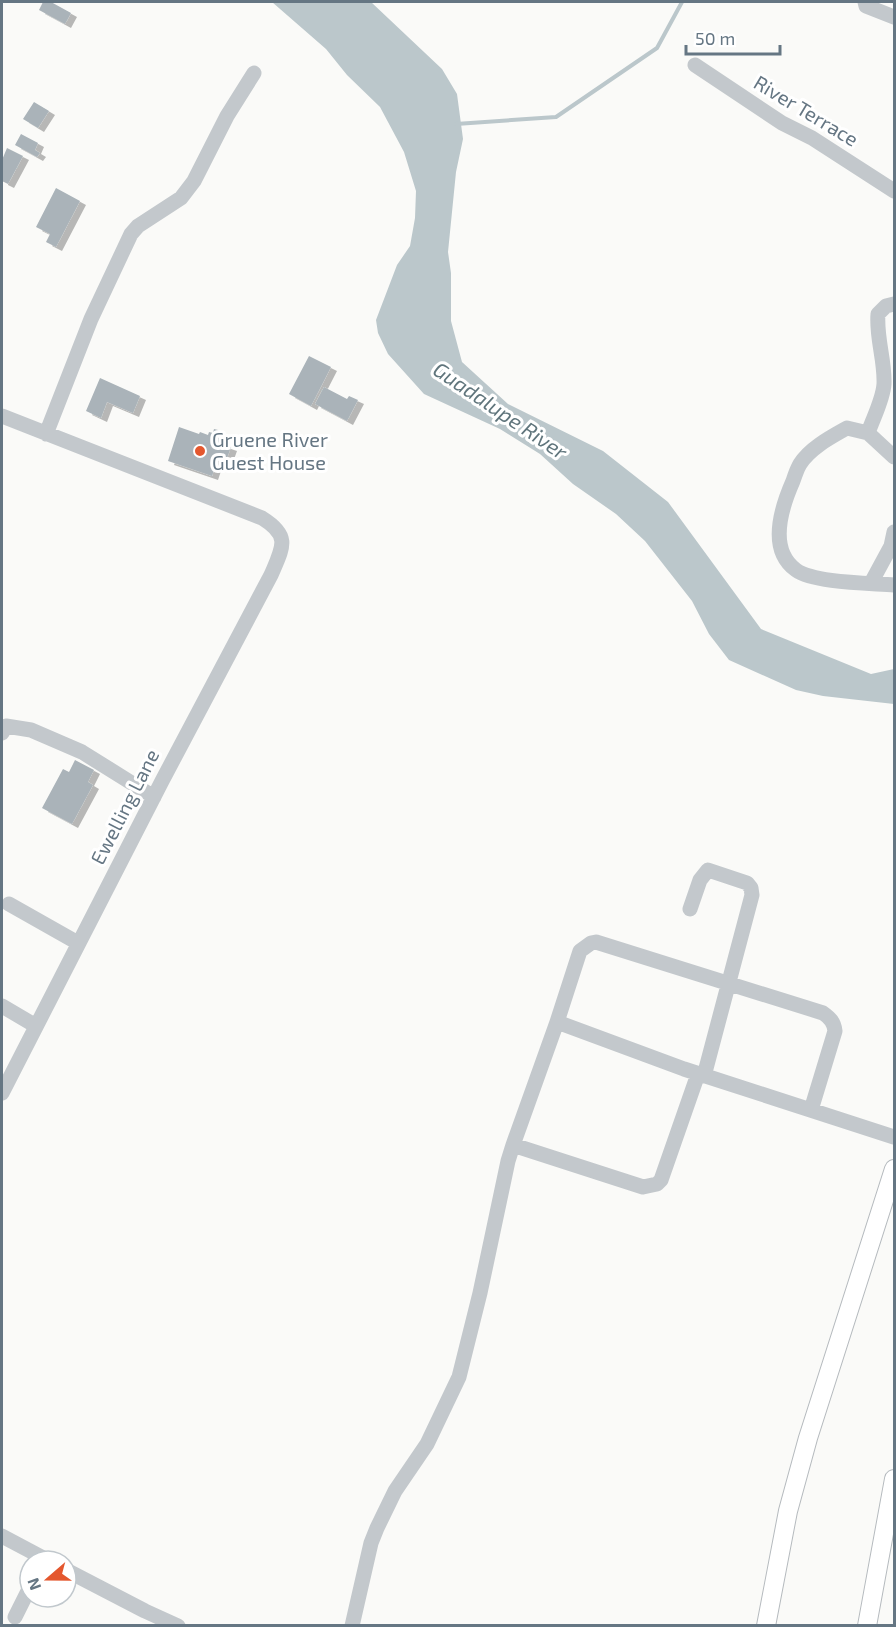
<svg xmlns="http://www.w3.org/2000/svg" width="896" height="1627" font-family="'Exo 2',sans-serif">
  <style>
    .water { fill: #bbc7cb }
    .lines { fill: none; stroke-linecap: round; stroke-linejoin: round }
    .stream { stroke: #bbc7cb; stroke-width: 4 }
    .building { fill: #aab3b9; filter: url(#shadow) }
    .major-casing { stroke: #b5babe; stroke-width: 20 }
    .minor { stroke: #c3c8cc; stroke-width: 15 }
    .major { stroke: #fff; stroke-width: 18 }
    .poi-dot { fill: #e4572e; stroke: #fff; stroke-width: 2 }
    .labels { text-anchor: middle; stroke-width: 6; stroke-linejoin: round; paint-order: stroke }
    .street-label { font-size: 20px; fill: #657683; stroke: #fff }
    .poi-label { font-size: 20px; fill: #657683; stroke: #fff; text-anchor: start }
    .water-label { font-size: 21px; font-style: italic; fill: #60757c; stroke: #fff }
  </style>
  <defs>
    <filter id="shadow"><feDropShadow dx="6" dy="4" stdDeviation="0" flood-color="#0004"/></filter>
  </defs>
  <rect width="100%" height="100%" fill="#fafaf8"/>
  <path class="water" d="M 272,2 L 371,2 L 442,69 L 457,94 L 463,139 L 456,172 L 448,252 L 451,273 L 451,321 L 462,362 L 508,404 L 603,451 L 668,502 L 761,629 L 871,674 L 894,669 L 894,704 L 823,696 L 796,690 L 729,660 L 709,634 L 692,601 L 645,541 L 616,514 L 573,484 L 540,454 L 500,429 L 424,394 L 388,354 L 378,333 L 376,320 L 397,265 L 410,246 L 415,218 L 416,191 L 404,152 L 380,107 L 347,75 L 326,49 Z"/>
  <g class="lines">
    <path class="stream" d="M 456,124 L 556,117 L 657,48 L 682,2"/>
  </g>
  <path class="building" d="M 43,2 L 51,2 L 71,13 L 65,24 L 39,10 Z
    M 34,102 L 49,111 L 38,128 L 23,119 Z
    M 21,134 L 38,143 L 35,150 L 40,153 L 37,157 L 15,145 Z
    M 7,148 L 23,156 L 8,184 L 2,181 L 2,160 Z
    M 56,188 L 80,201 L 56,247 L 46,242 L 50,234 L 36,227 Z
    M 309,356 L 331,367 L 311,406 L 289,394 Z
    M 100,378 L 140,396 L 133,413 L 107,402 L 101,418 L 86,411 Z
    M 324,387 L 347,399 L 349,396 L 358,400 L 347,421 L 315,404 Z
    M 179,427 L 199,434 L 200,432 L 208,435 L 209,432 L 213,433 L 214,429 L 222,431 L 219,443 L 231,447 L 227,458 L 219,455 L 212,476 L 168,461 Z
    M 75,760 L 94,770 L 88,782 L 93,785 L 72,824 L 42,808 L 63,769 L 69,772 Z"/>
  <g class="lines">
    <g class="major-casing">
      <path id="major" d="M 766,1626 L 788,1511 L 808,1438 L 894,1169
        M 867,1626 L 894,1479"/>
    </g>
    <path class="minor" d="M 865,2 L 866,6 L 894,17
      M 695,65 L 782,123 L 812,138 L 894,191
      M 2,416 L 262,518 C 291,536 283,547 271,575 L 162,781 L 2,1093
      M 868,433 C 873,418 883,400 884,384 C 885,360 876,338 878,314 L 886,306 L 894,304
      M 46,434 L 91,319 L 131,234 L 138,226 L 181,198 L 194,181 L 227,116 L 254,73
      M 894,457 L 868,433 L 847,428 C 831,437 810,448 800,464 C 797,469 795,475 793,481 C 782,506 767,549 796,570 C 814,583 870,583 894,585
      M 871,583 L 891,546 L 894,532
      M 2,733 L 6,726 L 31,730 L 82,752 L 154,797
      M 9,904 L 78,943
      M 690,909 L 700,880 L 708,870 L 747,883 L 751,888 L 752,895 L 704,1076
      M 2,1006 L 36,1026
      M 557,1022 L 513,1145 L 643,1187 L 657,1184 L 661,1180 L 698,1074
      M 811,1110 L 835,1031 C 834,1022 830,1018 823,1013 L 596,942 L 591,943 L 580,951 L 557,1022 L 684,1069 C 754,1092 824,1115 894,1137
      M 2,1536 L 49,1561
      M 66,1570 L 145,1611 L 178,1626
      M 15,1617 L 30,1587
      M 352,1626 L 371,1543 L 377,1528 L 395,1491 L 427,1444 L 459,1377 L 480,1293 L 508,1161 L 513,1145"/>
    <use href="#major" class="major"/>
  </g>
  <circle class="poi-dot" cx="200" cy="451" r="6"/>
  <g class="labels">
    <g class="street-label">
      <text transform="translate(806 111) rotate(31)" y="7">River Terrace</text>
      <text transform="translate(125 807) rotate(-63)" y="7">Ewelling Lane</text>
    </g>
    <g class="poi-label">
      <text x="212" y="447">Gruene River<tspan x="212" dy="23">Guest House</tspan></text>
    </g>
    <g class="water-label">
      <text transform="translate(500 411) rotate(34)" y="7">Guadalupe River</text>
    </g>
  </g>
  <rect width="896" height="1627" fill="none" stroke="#657683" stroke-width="6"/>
  <g transform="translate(48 1579) rotate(250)"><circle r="28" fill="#ffffff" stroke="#c1c8cd" stroke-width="1.5"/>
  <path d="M0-4.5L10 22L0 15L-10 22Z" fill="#e4572e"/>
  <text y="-9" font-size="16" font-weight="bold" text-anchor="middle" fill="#657683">N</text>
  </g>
  <path d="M686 45v9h94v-9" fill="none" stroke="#657683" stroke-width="3"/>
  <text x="695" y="45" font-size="18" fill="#657683" stroke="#ffffff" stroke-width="4.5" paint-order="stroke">50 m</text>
</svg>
